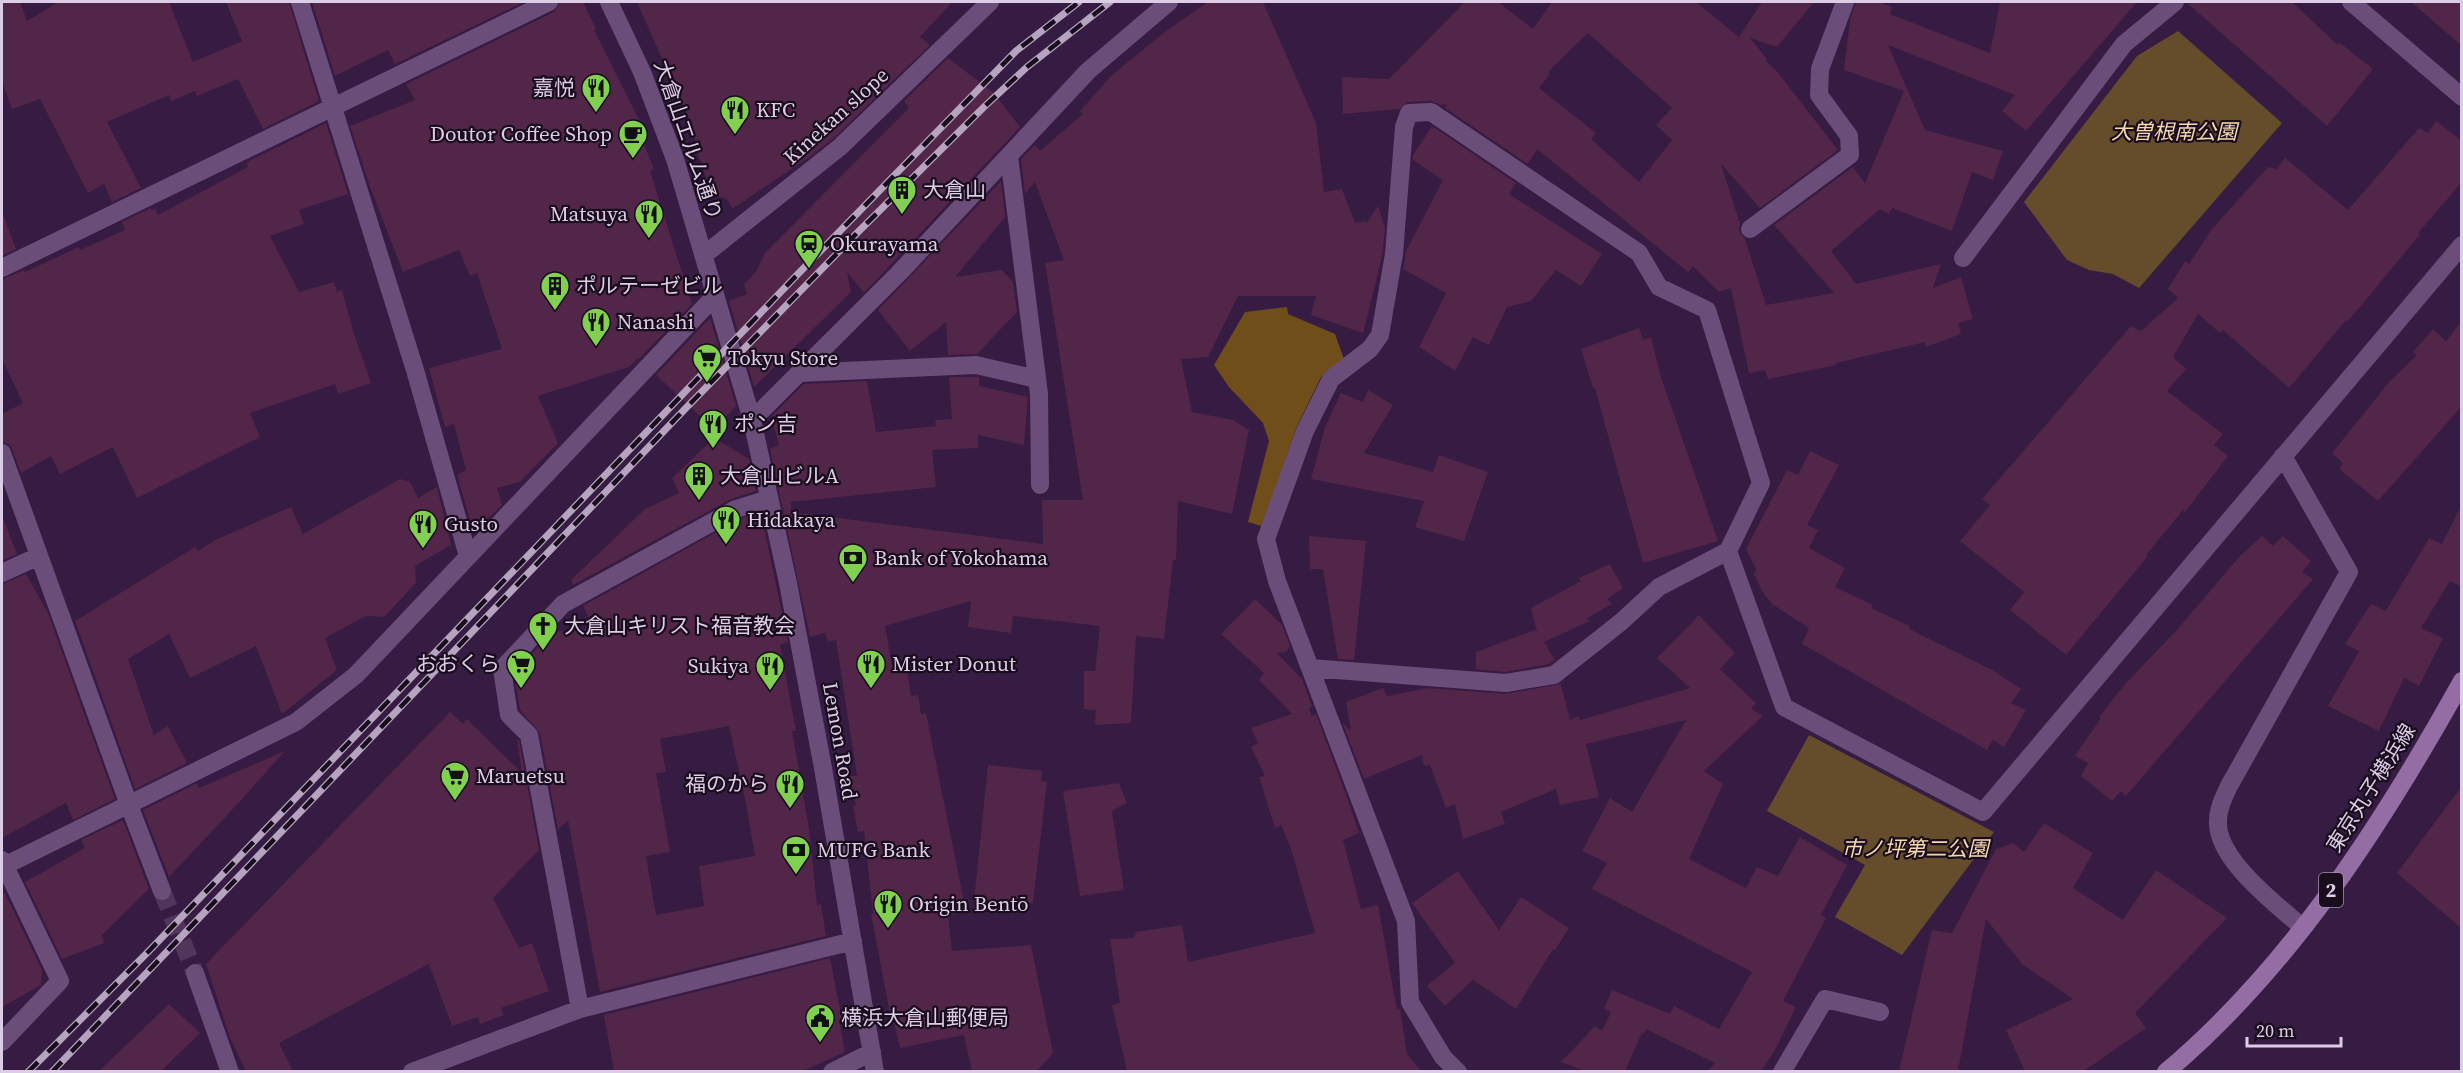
<svg xmlns="http://www.w3.org/2000/svg" width="2463" height="1073" font-family="'Source Serif 4','Noto Sans JP',serif">
  <style>
    .green { fill: #654d2b }
    .forest { fill: #704e19 }
    .building { fill: #512649; fill-rule: evenodd }
    .lines { fill: none; stroke-linecap: round; stroke-linejoin: round }
    .minor-tunnel { stroke: #4f365a; stroke-width: 18; stroke-dasharray: 18 9; stroke-linecap: butt }
    .minor { stroke: #6b4d79; stroke-width: 18 }
    .major { stroke: #936da4; stroke-width: 18 }
    .rail-casing { stroke: #b6a3bf; stroke-width: 7 }
    .rail { stroke: #180c1d; stroke-width: 4.5; stroke-dasharray: 14; stroke-linecap: butt }
    .labels { text-anchor: middle; stroke-width: 4.5; stroke-linejoin: round; paint-order: stroke }
    .shield { fill: #180c1d; stroke: #a292a9; stroke-width: 1.5 }
    .shield-label { font-size: 20px; font-weight: bold; fill: #ddcce5 }
    .poi-label { font-size: 21px; fill: #ddcce5; stroke: #180c1d; text-anchor: start }
    .street-label { font-size: 21px; fill: #ddcce5; stroke: #180c1d }
    .park-label { font-size: 21px; font-style: italic; fill: #f8d8ad; stroke: #180c1d }
  </style>
  <rect width="100%" height="100%" fill="#361b42"/>
  <path class="green" d="M 2178,31 L 2282,123 L 2139,288 L 2113,274 L 2089,270 L 2067,260 L 2024,202 L 2137,56 Z
    M 1809,735 L 1994,832 L 1902,955 L 1835,917 L 1865,865 L 1767,811 Z"/>
  <path class="forest" d="M 1287,307 L 1288,314 L 1335,334 L 1344,359 L 1321,377 L 1297,426 L 1262,526 L 1248,522 L 1269,441 L 1263,423 L 1229,387 L 1214,365 L 1245,312 Z"/>
  <path class="building" d="M 2,2 L 20,2 L 27,21 L 58,2 L 169,2 L 193,62 L 242,41 L 226,2 L 289,2 L 319,101 L 263,129 L 238,79 L 197,96 L 195,91 L 171,101 L 169,95 L 107,122 L 141,188 L 112,202 L 104,184 L 88,193 L 40,99 L 12,109 L 2,81 Z
    M 312,2 L 524,2 L 395,64 L 388,50 L 335,76 Z
    M 560,2 L 583,2 L 596,29 L 594,30 L 643,128 L 638,130 L 654,169 L 650,171 L 692,304 L 639,359 L 638,358 L 629,367 L 538,396 L 558,443 L 520,482 L 497,488 L 502,505 L 483,523 L 471,524 L 457,475 L 466,470 L 454,424 L 445,427 L 429,368 L 502,349 L 477,273 L 470,276 L 459,250 L 403,272 L 370,187 L 350,126 L 415,100 L 406,84 L 554,12 Z
    M 637,2 L 952,2 L 920,37 L 930,45 L 833,139 L 808,158 L 732,209 L 727,199 L 712,195 L 698,154 L 698,147 L 692,132 L 694,131 Z
    M 1208,2 L 1263,2 L 1316,123 L 1324,192 L 1342,189 L 1355,223 L 1366,221 L 1366,224 L 1378,206 L 1385,228 L 1382,257 L 1363,333 L 1311,315 L 1316,296 L 1238,296 L 1208,357 L 1181,359 L 1192,412 L 1233,420 L 1249,430 L 1232,514 L 1178,501 L 1176,560 L 1173,560 L 1164,639 L 1136,636 L 1131,723 L 1095,725 L 1096,710 L 1084,709 L 1084,671 L 1095,671 L 1100,626 L 1013,616 L 1011,633 L 968,627 L 971,601 L 885,626 L 893,671 L 907,669 L 911,696 L 918,695 L 921,714 L 926,713 L 966,912 L 948,915 L 952,951 L 1031,945 L 1053,1053 L 1037,1071 L 972,1071 L 964,1035 L 900,1048 L 894,1023 L 892,1024 L 871,914 L 873,914 L 864,831 L 858,832 L 853,806 L 856,806 L 850,776 L 857,776 L 836,640 L 828,642 L 825,633 L 810,637 L 770,449 L 779,445 L 771,417 L 804,384 L 867,381 L 876,432 L 936,426 L 935,420 L 952,419 L 949,377 L 979,377 L 979,386 L 1028,397 L 1024,445 L 978,435 L 978,448 L 932,450 L 936,487 L 791,502 L 791,512 L 1043,544 L 1042,500 L 1083,500 L 1045,263 L 1064,260 L 1035,182 L 1025,194 L 1021,159 L 1035,145 L 1040,151 L 1083,114 L 1080,111 L 1112,75 L 1166,31 Z
    M 1465,2 L 1498,2 L 1533,29 L 1552,2 L 1696,2 L 1739,37 L 1762,2 L 1814,2 L 1777,47 L 1750,38 L 1767,59 L 1766,61 L 1775,69 L 1838,150 L 1760,208 L 1721,164 L 1740,224 L 1739,231 L 1745,239 L 1766,305 L 1834,293 L 1774,225 L 1853,167 L 1865,183 L 1904,91 L 1844,70 L 1850,20 L 1856,2 L 1878,2 L 1892,7 L 1890,14 L 1990,53 L 2000,2 L 2137,2 L 2026,131 L 2002,111 L 2015,95 L 1888,45 L 1925,130 L 2003,151 L 1993,180 L 1972,172 L 1952,231 L 1892,208 L 1889,214 L 1880,209 L 1831,251 L 1856,284 L 1941,264 L 1933,288 L 1961,277 L 1973,319 L 1958,323 L 1961,334 L 1926,347 L 1925,342 L 1836,363 L 1836,365 L 1768,379 L 1765,370 L 1749,373 L 1731,288 L 1719,292 L 1693,266 L 1688,272 L 1537,149 L 1528,164 L 1445,108 L 1447,104 L 1441,105 L 1431,101 L 1408,102 L 1399,109 L 1343,114 L 1342,77 L 1389,79 ZM 1588,33 L 1672,108 L 1656,125 L 1672,140 L 1639,182 L 1591,139 L 1596,133 L 1539,88 L 1550,74 L 1548,72 Z
    M 2186,2 L 2292,2 L 2338,45 L 2340,43 L 2373,69 L 2327,126 Z
    M 2411,2 L 2462,2 L 2462,46 Z
    M 948,58 L 994,93 L 1020,127 L 864,293 L 847,272 L 851,292 L 754,387 L 729,301 L 747,294 L 744,284 L 756,272 L 765,253 L 909,108 L 904,101 Z
    M 2436,121 L 2462,141 L 2462,182 L 2418,233 L 2420,234 L 2366,300 L 2348,321 L 2346,320 L 2289,388 L 2223,330 L 2220,333 L 2198,314 L 2173,357 L 2186,369 L 2167,391 L 2223,434 L 2214,445 L 2228,456 L 2185,512 L 2183,510 L 2146,555 L 2148,556 L 2066,655 L 2010,610 L 2024,592 L 1960,541 L 1990,505 L 1982,499 L 2131,326 L 2141,331 L 2178,298 L 2168,289 L 2185,261 L 2189,264 L 2211,230 L 2268,167 L 2277,169 L 2285,158 L 2348,210 L 2419,128 L 2428,133 Z
    M 326,123 L 348,194 L 299,210 L 304,224 L 270,236 L 299,292 L 334,282 L 337,292 L 342,290 L 354,334 L 371,383 L 338,394 L 335,384 L 250,413 L 260,437 L 137,498 L 113,447 L 60,474 L 51,456 L 21,473 L 12,449 L 9,444 L 2,442 L 2,414 L 23,403 L 2,359 L 2,279 L 24,270 L 25,272 L 79,247 L 80,250 L 125,230 L 122,222 L 151,208 L 152,210 L 155,209 L 158,215 L 248,167 L 247,162 Z
    M 1432,126 L 1516,183 L 1509,194 L 1602,254 L 1581,286 L 1556,270 L 1531,301 L 1507,307 L 1489,345 L 1473,337 L 1455,371 L 1419,347 L 1446,293 L 1403,269 L 1406,251 L 1443,180 L 1413,160 L 1413,155 Z
    M 1001,181 L 1005,217 L 955,277 L 1002,270 L 1013,282 L 1017,312 L 977,354 L 948,355 L 946,322 L 910,351 L 878,310 Z
    M 2,217 L 4,217 L 16,249 L 2,256 Z
    M 710,318 L 736,406 L 714,429 L 656,375 Z
    M 2462,320 L 2462,406 L 2378,501 L 2339,469 L 2343,463 L 2332,453 L 2390,381 L 2417,355 L 2413,352 L 2433,329 L 2446,341 Z
    M 1639,328 L 1643,340 L 1651,337 L 1661,377 L 1718,541 L 1643,563 L 1595,388 L 1593,388 L 1581,349 Z
    M 1368,390 L 1393,405 L 1364,453 L 1433,472 L 1439,455 L 1488,472 L 1464,541 L 1415,527 L 1424,501 L 1311,479 L 1325,427 L 1341,393 L 1363,402 Z
    M 714,438 L 749,459 L 756,491 L 731,499 L 573,585 L 571,580 L 645,509 L 679,493 L 672,478 Z
    M 1810,451 L 1839,465 L 1807,525 L 1818,530 L 1809,548 L 1845,568 L 1835,587 L 1873,605 L 1871,608 L 1910,626 L 1909,629 L 1992,670 L 2021,689 L 2011,703 L 2026,710 L 2004,747 L 1993,740 L 1987,750 L 1802,644 L 1809,628 L 1772,604 L 1762,591 L 1754,574 L 1756,569 L 1746,549 L 1787,470 L 1798,475 Z
    M 400,479 L 410,482 L 418,498 L 437,487 L 451,545 L 415,566 L 416,583 L 384,617 L 366,616 L 325,638 L 337,670 L 282,714 L 256,646 L 190,678 L 169,634 L 128,659 L 154,735 L 168,726 L 187,763 L 135,789 L 75,621 L 195,547 L 198,551 L 217,539 L 291,507 L 303,534 Z
    M 2462,504 L 2462,587 L 2450,581 L 2421,628 L 2443,638 L 2419,686 L 2404,678 L 2379,731 L 2328,706 L 2359,651 L 2345,644 L 2371,604 L 2386,611 L 2429,538 L 2442,544 Z
    M 761,513 L 788,642 L 780,645 L 796,731 L 792,731 L 809,828 L 817,905 L 821,904 L 826,936 L 600,992 L 568,820 L 558,830 L 540,733 L 520,710 L 514,673 L 552,632 L 594,628 L 583,606 L 740,519 ZM 729,726 L 746,803 L 755,856 L 699,866 L 704,906 L 656,915 L 646,856 L 670,852 L 656,773 L 666,772 L 660,739 Z
    M 2,516 L 17,554 L 2,561 Z
    M 1309,536 L 1366,541 L 1354,660 L 1338,659 L 1323,569 L 1310,569 Z
    M 2262,536 L 2273,546 L 2283,536 L 2311,561 L 2302,572 L 2313,579 L 2126,796 L 2121,791 L 2112,801 L 2081,776 L 2088,763 L 2075,756 L 2101,718 L 2099,717 L 2126,683 L 2177,630 L 2239,557 Z
    M 1610,564 L 1623,588 L 1607,599 L 1612,604 L 1587,618 L 1590,621 L 1544,642 L 1555,660 L 1549,664 L 1505,672 L 1476,669 L 1476,652 L 1535,630 L 1537,632 L 1531,608 L 1581,581 L 1579,578 Z
    M 26,574 L 48,613 L 115,799 L 73,820 L 66,803 L 2,838 L 2,584 Z
    M 1255,599 L 1282,625 L 1290,646 L 1286,652 L 1277,653 L 1302,679 L 1312,706 L 1309,709 L 1312,716 L 1316,714 L 1348,800 L 1359,833 L 1343,840 L 1361,909 L 1378,905 L 1397,1010 L 1400,1008 L 1407,1054 L 1421,1071 L 1127,1071 L 1112,1005 L 1120,1003 L 1110,939 L 1134,938 L 1136,932 L 1182,925 L 1188,962 L 1315,933 L 1291,849 L 1281,825 L 1275,828 L 1259,777 L 1265,776 L 1251,747 L 1258,743 L 1251,728 L 1292,714 L 1259,680 L 1264,673 L 1221,634 Z
    M 1699,615 L 1735,653 L 1720,669 L 1756,703 L 1751,709 L 1763,716 L 1704,771 L 1723,784 L 1689,859 L 1746,888 L 1757,867 L 1778,876 L 1800,837 L 1847,865 L 1821,915 L 1826,918 L 1783,1001 L 1796,1007 L 1774,1052 L 1761,1071 L 1708,1071 L 1715,1063 L 1646,1029 L 1644,1034 L 1642,1033 L 1625,1071 L 1585,1071 L 1561,1062 L 1595,1026 L 1602,1031 L 1611,1012 L 1604,1009 L 1612,990 L 1670,1014 L 1674,1006 L 1719,1029 L 1752,972 L 1592,889 L 1607,863 L 1582,851 L 1610,798 L 1632,812 L 1686,720 L 1586,744 L 1599,797 L 1560,805 L 1556,789 L 1501,812 L 1505,824 L 1463,839 L 1455,804 L 1446,808 L 1430,765 L 1424,766 L 1422,755 L 1364,779 L 1342,722 L 1351,731 L 1346,702 L 1383,688 L 1387,696 L 1428,688 L 1505,694 L 1561,684 L 1570,720 L 1579,716 L 1580,720 L 1690,688 L 1657,658 Z
    M 450,712 L 463,724 L 467,719 L 522,773 L 517,739 L 519,740 L 539,850 L 493,898 L 519,948 L 532,943 L 549,991 L 501,1008 L 504,1015 L 480,1024 L 478,1017 L 452,1026 L 429,964 L 279,1043 L 293,1071 L 246,1071 L 230,1038 L 206,964 Z
    M 285,751 L 232,810 L 169,877 L 143,810 L 197,783 L 199,788 Z
    M 988,765 L 1042,771 L 1041,781 L 1047,782 L 1033,903 L 973,911 Z
    M 1119,783 L 1127,803 L 1112,811 L 1124,890 L 1080,896 L 1063,791 Z
    M 2462,786 L 2462,929 L 2397,873 Z
    M 123,820 L 149,889 L 102,935 L 104,943 L 62,959 L 25,882 L 85,848 L 81,840 Z
    M 2044,823 L 2093,853 L 2073,888 L 2123,920 L 2156,870 L 2227,918 L 2135,1013 L 2146,1028 L 2084,1071 L 2025,1071 L 2006,1030 L 2073,999 L 2023,965 L 1986,919 L 1958,1071 L 1899,1071 L 1932,930 L 1952,933 L 1996,849 L 2013,843 L 2024,852 Z
    M 1458,871 L 1499,930 L 1521,897 L 1569,928 L 1555,950 L 1553,949 L 1516,1009 L 1473,980 L 1445,1006 L 1427,986 L 1455,963 L 1412,903 Z
    M 5,893 L 42,970 L 41,985 L 2,1007 L 2,895 Z
    M 830,958 L 842,1019 L 839,1020 L 845,1052 L 803,1071 L 614,1071 L 604,1015 Z
    M 169,1004 L 200,1033 L 161,1071 L 99,1071 Z"/>
  <g class="lines">
    <path class="minor-tunnel" d="M 162,891 L 195,973"/>
    <path class="minor" d="M 300,2 L 415,370 L 468,556
      M 609,2 L 642,72 L 675,159 L 752,420 L 788,583 L 823,768 L 875,1072
      M 2351,2 L 2462,97
      M 1009,156 L 1039,394 L 1040,485
      M 1750,229 L 1850,155 L 1849,136 L 1819,95 L 1820,69 L 1845,2
      M 704,255 L 840,147 L 990,2
      M 1963,258 L 2124,44 L 2175,2
      M 2,268 L 549,2
      M 799,373 L 976,365 L 1037,379
      M 752,420 L 899,273 L 1088,71 L 1169,2
      M 2,453 L 129,805 L 162,891
      M 2283,456 L 2349,572 L 2229,786 C 2224,797 2218,808 2218,821 C 2216,859 2276,904 2302,927
      M 2,573 L 39,556
      M 1310,668 L 1506,683 L 1554,675 L 1621,622 L 1659,587 L 1728,551
      M 2,860 L 60,981 L 2,1042
      M 2,867 L 296,722 L 356,675 L 715,296
      M 195,973 L 230,1072
      M 580,1009 L 529,735 L 509,715 L 502,669 L 563,604 L 736,509 L 769,499
      M 412,1072 L 580,1009 L 853,941
      M 832,1072 L 872,1052
      M 1458,1072 L 1443,1057 L 1410,1002 L 1406,921 L 1277,581 L 1266,539 L 1305,431 L 1331,379 L 1370,349 L 1380,335 L 1394,254 L 1404,127 L 1409,113 L 1431,112 L 1639,253 L 1659,287 L 1707,310 L 1761,483 L 1728,551 L 1784,707 L 1983,812 L 2462,245
      M 1782,1072 L 1825,999 L 1880,1012"/>
    <path class="major" d="M 2166,1072 C 2291,967 2383,823 2462,681"/>
    <g class="rail-casing">
      <path id="rail" d="M 28,1072 L 148,952 L 796,276 L 1016,51 L 1079,2
        M 52,1072 L 684,410 L 858,232 L 985,106 L 1027,67 L 1110,2"/>
    </g>
    <use href="#rail" class="rail"/>
  </g>
  <defs>
    <g id="restaurant-pin" transform="scale(1.5)"><path d="M0 17L-7.5 6A9.5 9.5 0 1 1 7.5 6Z" fill="#82d04f" stroke="#180c1d"/><path d="M-5-6h1v4h1v-4h1v4h1v-4h1v5L-1.5 .5V6h-2V.5L-5-1ZM5-6V6H3V1.5H1.5Q1.5-4 5-6Z" fill="#111"/></g>
    <g id="cafe-pin" transform="scale(1.5)"><path d="M0 17L-7.5 6A9.5 9.5 0 1 1 7.5 6Z" fill="#82d04f" stroke="#180c1d"/><path d="M-5.5-4.5H6V0H3Q3 3.5 0 3.5H-2.5Q-5.5 3.5-5.5 0ZM3-3.2v2h1.7v-2ZM-6 4.5H4V6H-6Z" fill="#111"/></g>
    <g id="building-pin" transform="scale(1.5)"><path d="M0 17L-7.5 6A9.5 9.5 0 1 1 7.5 6Z" fill="#82d04f" stroke="#180c1d"/><path d="M-4-6H4V6H1V3H-1V6H-4ZM-2.5-4.3h1.7v1.8h-1.7ZM.8-4.3h1.7v1.8H.8ZM-2.5-1h1.7V.8h-1.7ZM.8-1h1.7V.8H.8Z" fill="#111"/></g>
    <g id="station-pin" transform="scale(1.5)"><path d="M0 17L-7.5 6A9.5 9.5 0 1 1 7.5 6Z" fill="#82d04f" stroke="#180c1d"/><path d="M-3-6H3Q5-6 5-4V2Q5 4 3 4L4.5 6H3L1.5 4h-3L-3 6H-4.5L-3 4Q-5 4-5 2V-4Q-5-6-3-6ZM-3.5-4v3h7v-3ZM-3.5 1v1.5H-2V1ZM2 1v1.5H3.5V1Z" fill="#111"/></g>
    <g id="supermarket-pin" transform="scale(1.5)"><path d="M0 17L-7.5 6A9.5 9.5 0 1 1 7.5 6Z" fill="#82d04f" stroke="#180c1d"/><path d="M-6-5.5h2.5l.6 2H6L4.5 2H-2.5L-4.4-4H-6ZM-1.5 3.2a1.3 1.3 0 1 0 .1 0ZM3 3.2a1.3 1.3 0 1 0 .1 0Z" fill="#111"/></g>
    <g id="bank-pin" transform="scale(1.5)"><path d="M0 17L-7.5 6A9.5 9.5 0 1 1 7.5 6Z" fill="#82d04f" stroke="#180c1d"/><path d="M-6-4H6V4H-6ZM0-2.3a2.3 2.3 0 1 0 0 4.6a2.3 2.3 0 1 0 0-4.6Z" fill="#111"/></g>
    <g id="church-pin" transform="scale(1.5)"><path d="M0 17L-7.5 6A9.5 9.5 0 1 1 7.5 6Z" fill="#82d04f" stroke="#180c1d"/><path d="M-1.2-6h2.4v3.5h3.3v2.4h-3.3V6h-2.4V-.1h-3.3v-2.4h3.3Z" fill="#111"/></g>
    <g id="civic-pin" transform="scale(1.5)"><path d="M0 17L-7.5 6A9.5 9.5 0 1 1 7.5 6Z" fill="#82d04f" stroke="#180c1d"/><path d="M-.6-6.5H3V-4.5H.6V-3L4-1V1h2V6H-6V1h2V-1L-.6-3ZM-1.2 2.5V6h2.4V2.5Z" fill="#111"/></g>
  </defs>
  <g fill-rule="evenodd">
    <use href="#restaurant-pin" x="596" y="88"/>
    <use href="#restaurant-pin" x="735" y="110"/>
    <use href="#cafe-pin" x="633" y="134"/>
    <use href="#building-pin" x="902" y="190"/>
    <use href="#restaurant-pin" x="649" y="214"/>
    <use href="#station-pin" x="809" y="244"/>
    <use href="#building-pin" x="555" y="286"/>
    <use href="#restaurant-pin" x="596" y="322"/>
    <use href="#supermarket-pin" x="707" y="358"/>
    <use href="#restaurant-pin" x="713" y="424"/>
    <use href="#building-pin" x="699" y="476"/>
    <use href="#restaurant-pin" x="726" y="520"/>
    <use href="#restaurant-pin" x="423" y="524"/>
    <use href="#bank-pin" x="853" y="558"/>
    <use href="#church-pin" x="543" y="626"/>
    <use href="#supermarket-pin" x="521" y="664"/>
    <use href="#restaurant-pin" x="871" y="664"/>
    <use href="#restaurant-pin" x="770" y="666"/>
    <use href="#supermarket-pin" x="455" y="776"/>
    <use href="#restaurant-pin" x="790" y="784"/>
    <use href="#bank-pin" x="796" y="850"/>
    <use href="#restaurant-pin" x="888" y="904"/>
    <use href="#civic-pin" x="820" y="1018"/>
  </g>
  <g class="labels">
    <rect class="shield" x="2319" y="873" width="24" height="34" rx="4.5"/>
    <g class="shield-label">
      <text x="2331" y="897">2</text>
    </g>
    <g class="poi-label">
      <text x="575" y="95" text-anchor="end">嘉悦</text>
      <text x="756" y="117">KFC</text>
      <text x="612" y="141" text-anchor="end">Doutor Coffee Shop</text>
      <text x="923" y="197">大倉山</text>
      <text x="628" y="221" text-anchor="end">Matsuya</text>
      <text x="830" y="251">Okurayama</text>
      <text x="576" y="293">ポルテーゼビル</text>
      <text x="617" y="329">Nanashi</text>
      <text x="728" y="365">Tokyu Store</text>
      <text x="734" y="431">ポン吉</text>
      <text x="720" y="483">大倉山ビルA</text>
      <text x="747" y="527">Hidakaya</text>
      <text x="444" y="531">Gusto</text>
      <text x="874" y="565">Bank of Yokohama</text>
      <text x="564" y="633">大倉山キリスト福音教会</text>
      <text x="500" y="671" text-anchor="end">おおくら</text>
      <text x="892" y="671">Mister Donut</text>
      <text x="749" y="673" text-anchor="end">Sukiya</text>
      <text x="476" y="783">Maruetsu</text>
      <text x="769" y="791" text-anchor="end">福のから</text>
      <text x="817" y="857">MUFG Bank</text>
      <text x="909" y="911">Origin Bentō</text>
      <text x="841" y="1025">横浜大倉山郵便局</text>
    </g>
    <g class="street-label">
      <text transform="translate(836 116) rotate(-42)" y="7">Kinekan slope</text>
      <text transform="translate(688 140) rotate(71)" y="7">大倉山エルム通り</text>
      <text transform="translate(840 741) rotate(80)" y="7">Lemon Road</text>
      <text transform="translate(2371 788) rotate(-58)" y="7">東京丸子横浜線</text>
    </g>
    <g class="park-label">
      <text x="2174" y="139">大曽根南公園</text>
      <text x="1915" y="856">市ノ坪第二公園</text>
    </g>
  </g>
  <rect width="2463" height="1073" fill="none" stroke="#ddcce5" stroke-width="6"/>
  <path d="M2247 1037v9h94v-9" fill="none" stroke="#ddcce5" stroke-width="3"/>
  <text x="2256" y="1037" font-size="18" fill="#ddcce5" stroke="#180c1d" stroke-width="4.5" paint-order="stroke">20 m</text>
</svg>
